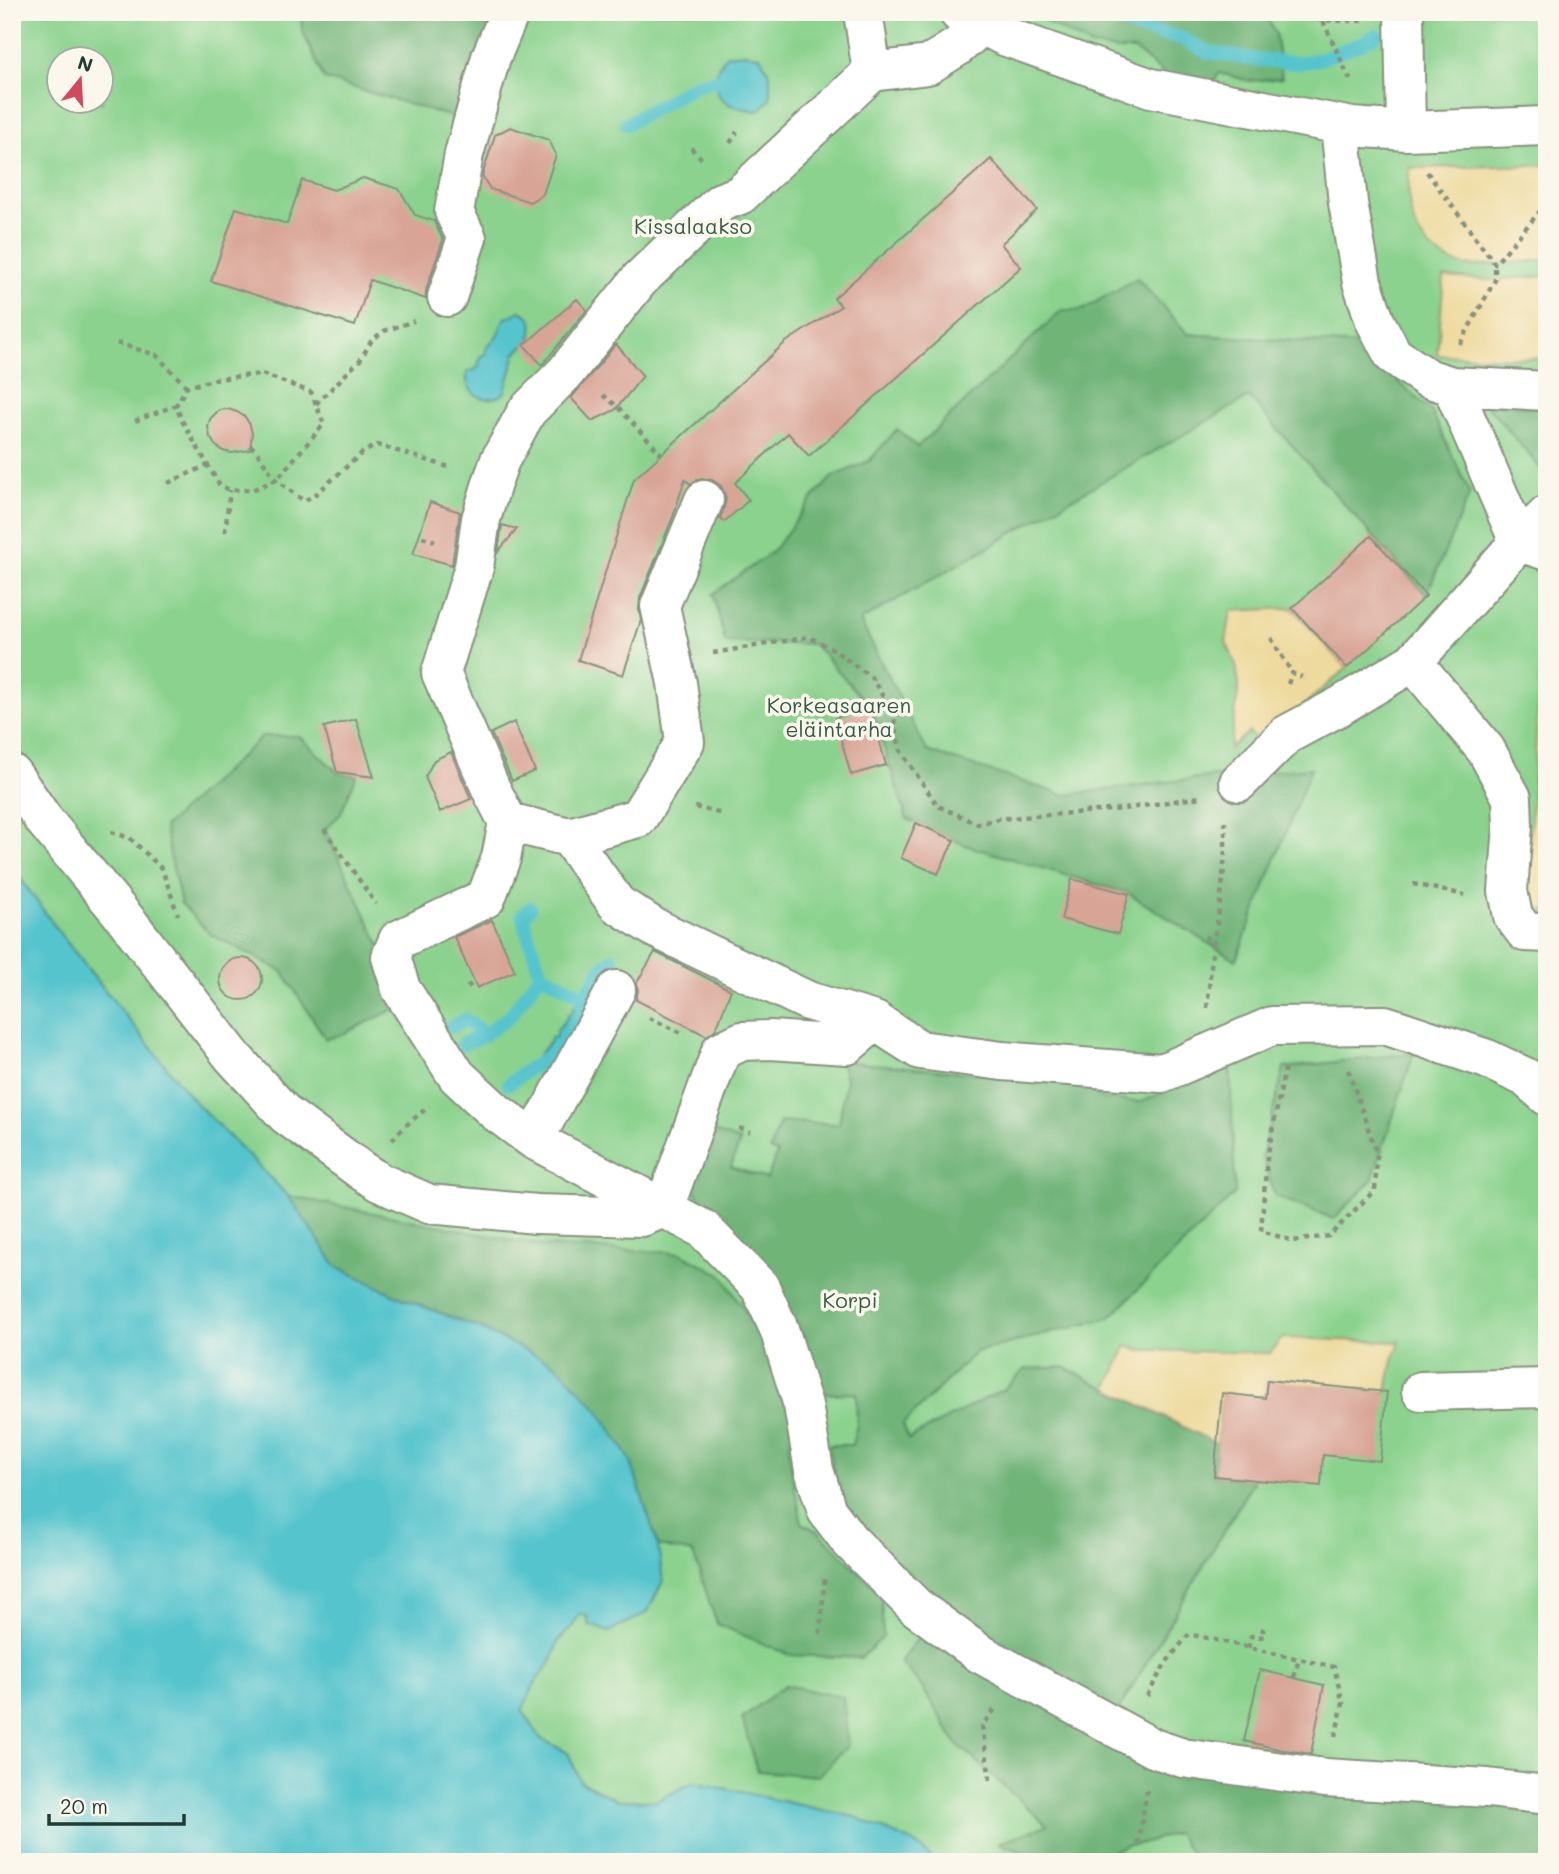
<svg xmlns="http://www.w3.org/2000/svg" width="1559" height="1874" font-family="Mali,sans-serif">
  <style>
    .green { fill: #8ad28d; stroke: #548860; stroke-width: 2; fill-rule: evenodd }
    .forest { fill: #6fb478; stroke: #477856; stroke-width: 2 }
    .sand { fill: #eeda9e; stroke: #868c69; stroke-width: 2 }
    .water { fill: #56c4cd; stroke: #3a8080; stroke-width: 2 }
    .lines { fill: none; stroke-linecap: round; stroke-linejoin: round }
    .stream { stroke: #56c4cd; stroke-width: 14 }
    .building { fill: #d8a496 }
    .minor-casing { stroke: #88917e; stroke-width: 42 }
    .path { stroke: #88917e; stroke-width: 4.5; stroke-dasharray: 5 5; stroke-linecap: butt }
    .minor { stroke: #fff; stroke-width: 38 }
    .labels { text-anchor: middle; stroke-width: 7; stroke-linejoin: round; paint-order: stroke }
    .park-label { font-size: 21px; fill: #345b46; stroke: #fbf7ec }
  </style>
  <rect width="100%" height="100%" fill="#fbf7ec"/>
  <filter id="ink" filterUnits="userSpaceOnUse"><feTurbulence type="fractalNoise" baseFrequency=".0143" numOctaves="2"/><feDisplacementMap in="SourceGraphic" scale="14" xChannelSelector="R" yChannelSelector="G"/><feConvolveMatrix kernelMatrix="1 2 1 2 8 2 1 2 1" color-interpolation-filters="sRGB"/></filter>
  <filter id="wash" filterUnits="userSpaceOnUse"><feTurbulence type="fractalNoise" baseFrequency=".00686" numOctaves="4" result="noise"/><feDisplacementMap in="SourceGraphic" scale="28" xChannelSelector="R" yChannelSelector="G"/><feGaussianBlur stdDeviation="1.57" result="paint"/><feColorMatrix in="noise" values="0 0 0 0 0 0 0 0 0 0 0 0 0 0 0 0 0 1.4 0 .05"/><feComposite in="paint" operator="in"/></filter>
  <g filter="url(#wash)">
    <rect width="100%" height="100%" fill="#f1e5c9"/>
    <path class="green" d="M 12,12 L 1547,12 L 1547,1862 L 937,1862 L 913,1842 L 855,1817 L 694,1782 L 656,1801 L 617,1800 L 580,1781 L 568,1753 L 541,1739 L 522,1710 L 536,1681 L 551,1662 L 558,1641 L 572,1627 L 580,1613 L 609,1632 L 556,1365 L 479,1328 L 309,1229 L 288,1196 L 192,1099 L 61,935 L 12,867 ZM 60,60 L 102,60 L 102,102 L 60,102 Z"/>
    <path class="forest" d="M 301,12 L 502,12 L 459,119 L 324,79 L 302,30 Z
      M 1044,12 L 1264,12 L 1275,33 L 1282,78 L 1250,81 L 1219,73 L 1211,87 L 1169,78 L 1135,50 L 1118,50 L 1091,46 L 1041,19 Z
      M 1137,278 L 1188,334 L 1358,345 L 1432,412 L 1470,493 L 1426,596 L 1249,397 L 860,621 L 927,751 L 1064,795 L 1214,776 L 1311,768 L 1236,960 L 1129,894 L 965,845 L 907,819 L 871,708 L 814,644 L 725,642 L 713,594 L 772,552 L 813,498 L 832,477 L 869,461 L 897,429 L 917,447 L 1062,310 L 1082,310 Z
      M 1485,403 L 1547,408 L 1547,476 Z
      M 263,736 L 299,736 L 337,772 L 357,775 L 340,815 L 325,829 L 381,947 L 399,1007 L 341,1035 L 326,1039 L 282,971 L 210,934 L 181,904 L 164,827 Z
      M 1414,1053 L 1372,1180 L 1334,1219 L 1275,1196 L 1262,1156 L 1284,1068 Z
      M 841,1061 L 1079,1083 L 1103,1099 L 1141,1102 L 1230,1063 L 1235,1193 L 1109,1318 L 976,1352 L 903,1424 L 908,1439 L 1004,1389 L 1026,1369 L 1064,1367 L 1217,1444 L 1214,1476 L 1254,1480 L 1115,1716 L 918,1595 L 918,1581 L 840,1511 L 828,1445 L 852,1445 L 857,1424 L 856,1393 L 821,1394 L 820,1398 L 813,1376 L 804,1338 L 785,1306 L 709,1213 L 695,1191 L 693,1180 L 708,1129 L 740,1141 L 731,1167 L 767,1179 L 777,1153 L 770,1150 L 780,1122 L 839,1124 L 846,1079 Z
      M 288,1196 L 542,1246 L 680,1253 L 721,1274 L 755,1326 L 790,1387 L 793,1432 L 789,1448 L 795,1489 L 802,1523 L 819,1532 L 881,1594 L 883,1637 L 861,1658 L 790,1655 L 717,1624 L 693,1553 L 658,1546 L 630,1459 L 556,1365 L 479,1328 L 399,1297 L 336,1266 Z
      M 921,1634 L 1084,1727 L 1547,1800 L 1547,1862 L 1197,1862 L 1177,1833 L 1138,1844 L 1126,1845 L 1090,1862 L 1051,1862 L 998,1843 L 1047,1825 L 956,1743 L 920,1684 L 900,1662 Z
      M 785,1685 L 843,1697 L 848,1745 L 818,1776 L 757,1771 L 742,1718 Z"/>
    <path class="sand" d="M 1547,165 L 1547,260 L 1471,266 C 1436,263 1412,235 1409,201 C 1408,190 1409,178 1409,168 Z
      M 1547,276 L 1547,359 L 1437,355 L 1444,277 L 1491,280 Z
      M 1547,564 L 1547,911 L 1540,910 L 1526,896 Z
      M 1292,608 L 1347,668 L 1260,743 L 1249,732 L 1230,748 L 1239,686 L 1236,665 L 1226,642 L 1231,611 Z
      M 1282,1338 L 1400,1342 L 1393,1360 L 1387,1392 L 1267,1381 L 1265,1398 L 1222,1394 L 1217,1444 L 1107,1388 L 1127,1345 L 1140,1350 L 1270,1353 Z"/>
    <path class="water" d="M 744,53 L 760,56 L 770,74 L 770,99 L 759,111 C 743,109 725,107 717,92 L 722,76 L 717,74 L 718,67 L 727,55 Z
      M 520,311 C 536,318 533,323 531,339 L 516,353 L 504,394 C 484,404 465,396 467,372 L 477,369 L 481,357 L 486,354 L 487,347 C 495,342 501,328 504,319 Z
      M 12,867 L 61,935 L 192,1099 L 288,1196 L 336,1266 L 399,1297 L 479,1328 L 556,1365 L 597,1408 L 630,1459 L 658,1546 L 663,1581 L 647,1613 L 609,1632 L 588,1624 L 588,1617 L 580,1613 L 572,1627 L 558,1641 L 551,1662 L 536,1681 L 522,1710 L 541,1739 L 568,1753 L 580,1781 L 617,1800 L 656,1801 L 694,1782 L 855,1817 L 913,1842 L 937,1862 L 12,1862 Z
      M 582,1003 L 595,1008 L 560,1066 L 538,1055 L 550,1042 L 551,1038 L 555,1038 L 557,1030 L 569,1016 L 568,1014 L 571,1014 L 575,1005 L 577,1006 Z"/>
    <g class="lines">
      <path class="stream" d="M 1099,12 L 1142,30 L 1181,38 L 1208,52 L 1258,60 L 1300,63 L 1320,59 L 1362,43 L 1376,35
        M 627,124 L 697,84 L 720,80
        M 530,908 L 523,915 L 525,926 L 541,974 L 574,991 L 584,999
        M 582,1003 C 593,983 595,975 612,959
        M 451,1027 L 465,1020 L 471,1023 L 484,1035 L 509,1017 L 541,974
        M 463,1044 L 484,1035
        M 509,1084 L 530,1068 L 540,1063 L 544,1059"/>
    </g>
    <g id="blocks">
      <path class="building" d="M 510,127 L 549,140 L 556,155 L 543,194 L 530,202 L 490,189 L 482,176 L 495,135 Z
        M 991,159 L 1037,210 L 1001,244 L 1021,267 L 809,456 L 788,433 L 735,483 L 749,500 L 724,522 L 720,518 L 724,508 L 726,498 L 721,486 L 712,480 L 701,478 L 690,484 L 685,479 L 673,517 L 640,598 L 639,610 L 641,620 L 623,675 L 578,660 L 634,479 L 786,342 L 841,306 L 834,298 Z
        M 363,178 L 399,189 L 415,215 L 434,221 L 443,240 L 426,290 L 426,299 L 370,280 L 355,326 L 211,281 L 236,208 L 287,224 L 302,180 L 334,190 Z
        M 577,299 L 587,310 L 542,365 L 524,345 Z
        M 616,344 L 643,376 L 615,410 L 592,421 L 571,398 Z
        M 228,409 L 237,412 L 245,417 L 250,425 L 252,434 L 250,450 L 232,453 L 223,451 L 215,445 L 210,437 L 208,427 L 210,419 L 219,410 Z
        M 430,502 L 460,512 L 452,565 L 413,554 Z
        M 502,525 L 517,529 L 498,552 Z
        M 1371,536 L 1426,596 L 1347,668 L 1292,608 Z
        M 871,709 L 886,765 L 851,775 L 835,718 Z
        M 356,719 L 374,777 L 337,772 L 324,727 Z
        M 514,722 L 535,771 L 512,781 L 491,733 Z
        M 451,752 L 471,799 L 440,812 L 425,777 L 434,760 Z
        M 916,823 L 954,840 L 938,874 L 901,858 Z
        M 1072,879 L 1129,894 L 1118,934 L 1061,919 Z
        M 492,920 L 515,971 L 477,988 L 454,937 Z
        M 655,952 L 731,990 L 716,1029 L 707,1036 L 636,1000 L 638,990 L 636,984 Z
        M220 979a21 21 0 1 1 42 0a21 21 0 1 1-42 0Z
        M 1267,1380 L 1387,1392 L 1380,1461 L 1323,1455 L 1321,1486 L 1214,1476 L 1222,1393 L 1265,1398 Z
        M 1260,1670 L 1324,1685 L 1311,1754 L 1283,1750 L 1244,1741 Z"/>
    </g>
  </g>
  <g filter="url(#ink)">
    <use href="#blocks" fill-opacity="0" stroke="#88917e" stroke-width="2"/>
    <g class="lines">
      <g class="minor-casing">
        <path id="minor" d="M 863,12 L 872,72
          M 1404,12 L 1406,131
          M 959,13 L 1004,36 L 1151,88 L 1352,127 L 1406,131 L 1547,126
          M 982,25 L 957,47 L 928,65 L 872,72 L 740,195 L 721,202 L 640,279 L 565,373 L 527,411 L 500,460 L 493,480 L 481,519 L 474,567 L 441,673 L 491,789 L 508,822 L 569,837 L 617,904 L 655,928 L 808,1001 L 875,1021 L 920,1050 L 1002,1061 L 1162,1073 L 1272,1026 L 1385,1025 L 1487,1059 L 1525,1077 L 1547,1096
          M 1340,125 L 1348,203 L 1362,282 L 1375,321 L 1393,355 L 1427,378 L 1452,386 L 1547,391
          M 447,297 L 467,238 L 454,212 L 464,154 L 491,57 L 510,12
          M 1452,386 L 1519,542 L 1413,662 L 1486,750 L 1512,798 L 1513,825 L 1508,891 L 1513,916 L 1525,932 L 1547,933
          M 1547,515 L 1519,542 L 1547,551
          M 12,774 L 43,819 L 128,922 L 233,1057 L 286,1115 L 362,1171 L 379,1182 L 429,1204 L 536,1214 L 642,1217 L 664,1208 L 721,1051 L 742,1041 L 770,1040 L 847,1045 L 875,1021
          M 1239,782 L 1286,735 L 1340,706 L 1413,662
          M 508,822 L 501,858 L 486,898 L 398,940 L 391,957 L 401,989 L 457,1076 L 496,1112 L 534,1140
          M 569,837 L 638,818 L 685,742 L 677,683 L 660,606 L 704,500
          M 616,990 L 534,1140 L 703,1229 L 760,1287 L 779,1329 L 803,1405 L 814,1470 L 827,1511 L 849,1540 L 916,1607 L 979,1653 L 1153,1748 L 1183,1758 L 1325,1778 L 1488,1788 L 1547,1795
          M 1421,1391 L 1547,1388"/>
      </g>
      <path class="path" d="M 1278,12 C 1306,21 1333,21 1362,21
        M 1323,21 L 1352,84
        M 730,143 L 737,132
        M 691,148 L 705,162
        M 1427,172 L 1495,264 L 1547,203
        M 117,343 L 156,355 L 187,387
        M 1460,344 L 1495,280 L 1495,264
        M 262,374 L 311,392 L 324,424 L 276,480 L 252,490 L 230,490 L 220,486 L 181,419 L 176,405 L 187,387 L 216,379 Z
        M 603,395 L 617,406 L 661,454
        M 316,404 L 360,360 L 372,340 L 384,331 L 414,321
        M 135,421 L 176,405
        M 250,446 L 255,449 L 276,480 L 304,501 L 316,494 L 363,452 L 378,445 L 452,468
        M 168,483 L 208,465
        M 225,532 L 230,490
        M 422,537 L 435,541
        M 1271,638 L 1292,673
        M 713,653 L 809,637 L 831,648 L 871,677 L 893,713 L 900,750 L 938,806 L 978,824 L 998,819 L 1123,809 L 1200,797
        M 1288,684 L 1292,673 L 1302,677
        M 695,807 L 723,814
        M 324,829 L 376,904
        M 111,832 L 130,838 L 162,869 L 178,915
        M 1413,884 L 1465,895
        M 1205,936 L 1213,945 L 1207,1009
        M 1213,945 C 1221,902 1226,867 1225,822
        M 467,987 L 474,982
        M 649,1018 L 682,1033
        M 1285,1068 L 1267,1158 L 1261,1231 L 1293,1241 L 1329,1236 L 1375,1190 L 1377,1155 L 1347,1066
        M 739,1128 L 750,1132
        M 392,1140 L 403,1128 L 429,1106
        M 820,1634 L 825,1575
        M 1248,1648 L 1251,1636 L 1264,1637 L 1263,1630 L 1256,1627
        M 1294,1677 L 1299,1659
        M 1147,1696 L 1165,1664 L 1189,1634 L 1334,1667 L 1343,1704 L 1335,1736
        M 990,1780 L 982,1726 L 995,1709
        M 1138,1844 L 1147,1790"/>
      <use href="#minor" class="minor"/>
    </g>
  </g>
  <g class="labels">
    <g class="park-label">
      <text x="693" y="234">Kissalaakso</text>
      <text x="839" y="713">Korkeasaaren<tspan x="839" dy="24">eläintarha</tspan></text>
      <text x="850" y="1308">Korpi</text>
    </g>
  </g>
  <rect width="1559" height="1874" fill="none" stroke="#fbf7ec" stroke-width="42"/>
  <g transform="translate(80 80) rotate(18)"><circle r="33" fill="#fbf7ec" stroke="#a3ada2" stroke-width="2"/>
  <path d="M0-5L12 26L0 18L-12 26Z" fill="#d1495b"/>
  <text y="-10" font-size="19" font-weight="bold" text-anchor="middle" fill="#1f3d34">N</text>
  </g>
  <path d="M49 1814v10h135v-10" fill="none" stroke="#1f3d34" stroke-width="3.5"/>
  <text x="60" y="1814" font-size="21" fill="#1f3d34" stroke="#fbf7ec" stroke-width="5" paint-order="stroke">20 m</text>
</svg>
